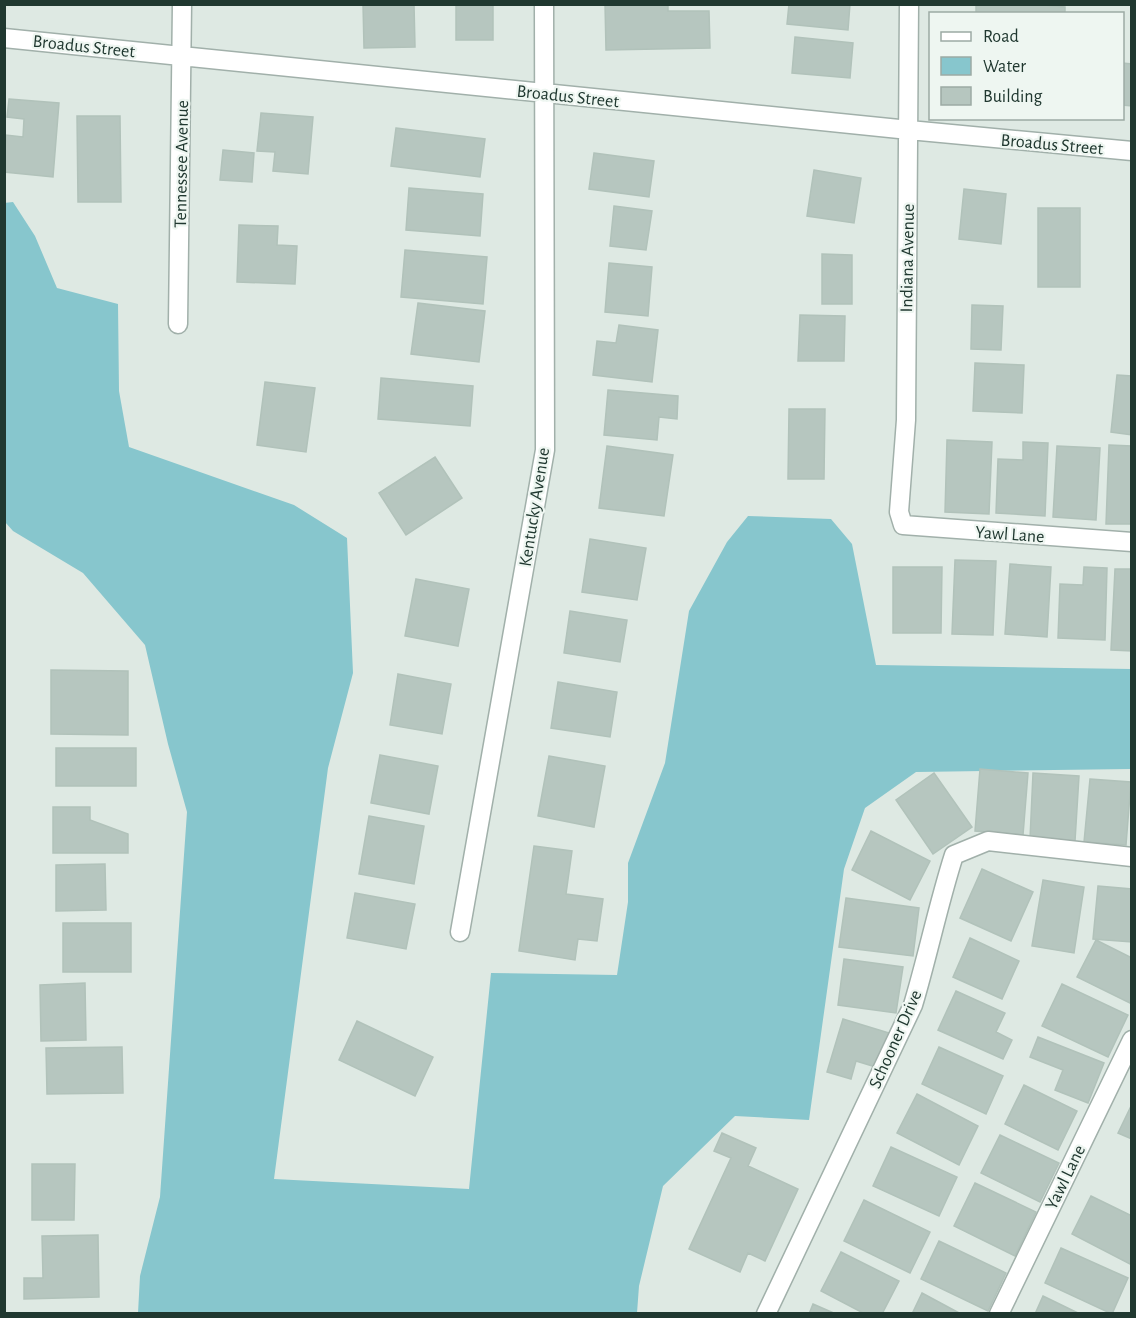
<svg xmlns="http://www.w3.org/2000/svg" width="1136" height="1318" font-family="'Alegreya Sans',sans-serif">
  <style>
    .water { fill: #87c6cd }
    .building { fill: #b6c6bf; stroke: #b1c2ba; stroke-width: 1.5 }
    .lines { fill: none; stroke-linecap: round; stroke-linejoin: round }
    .minor-casing { stroke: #a1b0aa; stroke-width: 21 }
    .minor { stroke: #fff; stroke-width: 18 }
    .labels { text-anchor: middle; stroke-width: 4.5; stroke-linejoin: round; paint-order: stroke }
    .street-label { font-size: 18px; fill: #203830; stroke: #eef6f1 }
  </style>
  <rect width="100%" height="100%" fill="#dee9e3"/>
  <path class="water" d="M 13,202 L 35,236 L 57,288 L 118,304 L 119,391 L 129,447 L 294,505 L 347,538 L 353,673 L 328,768 L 274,1179 L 469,1189 L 491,973 L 617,975 L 628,902 L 628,863 L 665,763 L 689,611 L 727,542 L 748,516 L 831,519 L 852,544 L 876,665 L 1131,669 L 1131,769 L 916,772 L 865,808 L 844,869 L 809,1120 L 735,1116 L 663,1186 L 639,1286 L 637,1313 L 138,1313 L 140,1276 L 160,1197 L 187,812 L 168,744 L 145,645 L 83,573 L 13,531 L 5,522 L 4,203 Z"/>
  <path class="building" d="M 363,4 L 414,4 L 415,47 L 364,48 Z
    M 456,4 L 493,4 L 493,40 L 456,40 Z
    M 605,4 L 668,4 L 668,11 L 709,11 L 710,48 L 606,50 Z
    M 789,4 L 850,4 L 848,30 L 787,24 Z
    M 976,4 L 1033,4 L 1065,7 L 1065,14 L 976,14 Z
    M 795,37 L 853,43 L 850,78 L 792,73 Z
    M 1122,63 L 1132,64 L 1132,106 L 1122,105 Z
    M 9,99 L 59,103 L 53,177 L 4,172 L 6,135 L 23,137 L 24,119 L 7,117 Z
    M 261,113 L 313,117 L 308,174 L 273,171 L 275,152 L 257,151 Z
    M 77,116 L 120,116 L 121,202 L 78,202 Z
    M 396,128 L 485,139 L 480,177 L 391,166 Z
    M 223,150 L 254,153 L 252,182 L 220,180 Z
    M 594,153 L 654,161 L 649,197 L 589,189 Z
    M 814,170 L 861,178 L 854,223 L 807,216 Z
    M 409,188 L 483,194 L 480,236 L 406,230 Z
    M 964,189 L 1006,194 L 1001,244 L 959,239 Z
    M 614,206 L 652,211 L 646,250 L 610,246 Z
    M 1038,208 L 1080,208 L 1080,287 L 1038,287 Z
    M 239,225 L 278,226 L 277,245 L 297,246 L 295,284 L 237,282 Z
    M 405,250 L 487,257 L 483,304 L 401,297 Z
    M 822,254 L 852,255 L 852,304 L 822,304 Z
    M 609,263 L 652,267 L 648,316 L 605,312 Z
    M 418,303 L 485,311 L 479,362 L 411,354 Z
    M 972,305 L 1003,306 L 1001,350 L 971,349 Z
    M 800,315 L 845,316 L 844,361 L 798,361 Z
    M 619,325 L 658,330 L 652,382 L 593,375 L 597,341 L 616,343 Z
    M 975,363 L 1024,365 L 1022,413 L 973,411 Z
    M 1117,375 L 1132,376 L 1132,435 L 1111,432 Z
    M 381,378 L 473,386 L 470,426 L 378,419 Z
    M 265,382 L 315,388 L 306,452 L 257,445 Z
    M 608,390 L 678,396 L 677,419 L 659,417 L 657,440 L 604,435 Z
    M 789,409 L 825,409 L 824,479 L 788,479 Z
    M 947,440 L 992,442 L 989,514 L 945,512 Z
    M 1023,442 L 1048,443 L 1045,516 L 996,513 L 998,459 L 1023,460 Z
    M 1109,445 L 1132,446 L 1132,524 L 1106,524 Z
    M 607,446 L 673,455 L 664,516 L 599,508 Z
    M 1057,446 L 1100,448 L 1096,520 L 1053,517 Z
    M 435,457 L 462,498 L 406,535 L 379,493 Z
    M 590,539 L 646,548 L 637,600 L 582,592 Z
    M 955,560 L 996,561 L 993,635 L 952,634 Z
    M 1010,564 L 1051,567 L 1047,637 L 1005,634 Z
    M 893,567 L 942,567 L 941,633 L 893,633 Z
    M 1084,567 L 1107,568 L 1105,640 L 1058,638 L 1060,584 L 1083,585 Z
    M 1115,569 L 1132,569 L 1132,651 L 1111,650 Z
    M 416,579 L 469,589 L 458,646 L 405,636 Z
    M 570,611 L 627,620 L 620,662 L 564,653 Z
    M 51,670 L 128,671 L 128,735 L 51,734 Z
    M 398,674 L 451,684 L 442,734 L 390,725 Z
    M 558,682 L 617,692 L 610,737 L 551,728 Z
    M 56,748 L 136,748 L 136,786 L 56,786 Z
    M 380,755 L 438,766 L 429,814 L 371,803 Z
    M 549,756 L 605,766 L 594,827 L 538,816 Z
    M 980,769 L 1028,773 L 1023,835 L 975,831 Z
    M 934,773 L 972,827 L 933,854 L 896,800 Z
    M 1033,773 L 1079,776 L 1075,841 L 1030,839 Z
    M 1090,779 L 1131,782 L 1126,845 L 1084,842 Z
    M 53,807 L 90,807 L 90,820 L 128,834 L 128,853 L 53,853 Z
    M 369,816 L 424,826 L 414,884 L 359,874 Z
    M 871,831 L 930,861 L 910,900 L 852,870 Z
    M 534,846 L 572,851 L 566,894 L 603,899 L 597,941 L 578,939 L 575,960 L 519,951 Z
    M 105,864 L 106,910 L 56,911 L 56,865 Z
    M 982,869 L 1033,892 L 1011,941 L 960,918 Z
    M 1043,880 L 1084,887 L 1074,953 L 1032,946 Z
    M 1098,886 L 1132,889 L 1132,942 L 1093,939 Z
    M 355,893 L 415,904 L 406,949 L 347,938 Z
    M 846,898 L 919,908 L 913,956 L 839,947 Z
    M 63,923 L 131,923 L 131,972 L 63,972 Z
    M 970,938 L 1019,961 L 1002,999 L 953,977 Z
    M 1096,940 L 1132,958 L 1132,1004 L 1077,977 Z
    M 844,959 L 903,967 L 896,1013 L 838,1005 Z
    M 85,983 L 86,1040 L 41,1041 L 40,985 Z
    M 1062,984 L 1128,1015 L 1108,1057 L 1042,1026 Z
    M 956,991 L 1005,1013 L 996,1032 L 1012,1040 L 1003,1059 L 938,1030 Z
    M 843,1019 L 889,1033 L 879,1068 L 856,1061 L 851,1079 L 827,1072 Z
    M 357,1021 L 433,1057 L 415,1096 L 339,1060 Z
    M 1038,1037 L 1104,1063 L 1088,1103 L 1055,1090 L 1063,1070 L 1030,1057 Z
    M 122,1047 L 123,1093 L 47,1094 L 46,1048 Z
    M 939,1047 L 1003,1076 L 986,1114 L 922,1084 Z
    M 1024,1085 L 1077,1111 L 1058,1150 L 1005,1124 Z
    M 917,1094 L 978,1126 L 959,1165 L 897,1133 Z
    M 1132,1104 L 1132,1139 L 1118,1133 Z
    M 722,1133 L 756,1148 L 748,1166 L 798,1189 L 765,1261 L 748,1253 L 740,1272 L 689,1249 L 731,1158 L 714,1151 Z
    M 1000,1135 L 1059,1163 L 1040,1202 L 981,1173 Z
    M 891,1147 L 957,1177 L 939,1216 L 873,1186 Z
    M 32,1164 L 75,1164 L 74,1220 L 32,1220 Z
    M 975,1183 L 1036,1212 L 1015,1256 L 954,1226 Z
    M 1091,1196 L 1132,1216 L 1132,1260 L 1130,1264 L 1072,1234 Z
    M 864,1200 L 930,1232 L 910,1273 L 844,1241 Z
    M 98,1235 L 99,1297 L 24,1299 L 24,1278 L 43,1278 L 42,1236 Z
    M 939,1241 L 1006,1273 L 988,1311 L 921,1279 Z
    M 1061,1248 L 1128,1278 L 1112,1314 L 1045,1283 Z
    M 841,1252 L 899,1281 L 882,1314 L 865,1314 L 821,1291 Z
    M 922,1293 L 961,1314 L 912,1314 Z
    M 1043,1296 L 1080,1314 L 1035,1314 Z
    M 813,1304 L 836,1314 L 809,1314 Z"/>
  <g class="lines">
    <g class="minor-casing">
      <path id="minor" d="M 909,4 L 906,420 L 899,512 L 903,525 L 1132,542
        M 4,38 L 909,130 L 1132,151
        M 178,324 L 182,4
        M 460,932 L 545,450 L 544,4
        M 766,1314 L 913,1005 C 928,955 938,905 954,855 L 988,841 L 1132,857
        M 999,1314 L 1132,1040"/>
    </g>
    <use href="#minor" class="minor"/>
  </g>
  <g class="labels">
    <g class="street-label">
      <text transform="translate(84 46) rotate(6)" y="6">Broadus Street</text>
      <text transform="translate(568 96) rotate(6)" y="6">Broadus Street</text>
      <text transform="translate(1052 144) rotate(5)" y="6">Broadus Street</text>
      <text transform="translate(181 164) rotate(-89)" y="6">Tennessee Avenue</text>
      <text transform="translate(907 258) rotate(-89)" y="6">Indiana Avenue</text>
      <text transform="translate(534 507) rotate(-81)" y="6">Kentucky Avenue</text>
      <text transform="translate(1010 534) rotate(4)" y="6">Yawl Lane</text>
      <text transform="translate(895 1039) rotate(-66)" y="6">Schooner Drive</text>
      <text transform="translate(1065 1177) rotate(-64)" y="6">Yawl Lane</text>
    </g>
  </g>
  <rect width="1136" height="1318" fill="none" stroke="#203830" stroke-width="12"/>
  <rect x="929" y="12" width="195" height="108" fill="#eef6f1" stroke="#9caaa4" stroke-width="1.5"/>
  <rect x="941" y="32" width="30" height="9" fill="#ffffff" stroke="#9caaa4" stroke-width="1.5"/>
  <text x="983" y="42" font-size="18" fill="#203830">Road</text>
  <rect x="941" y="57" width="30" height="18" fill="#87c6cd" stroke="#9caaa4" stroke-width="1.5"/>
  <text x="983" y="72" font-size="18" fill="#203830">Water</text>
  <rect x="941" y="87" width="30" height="18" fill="#b6c6bf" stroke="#9caaa4" stroke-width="1.5"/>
  <text x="983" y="102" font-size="18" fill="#203830">Building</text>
</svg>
